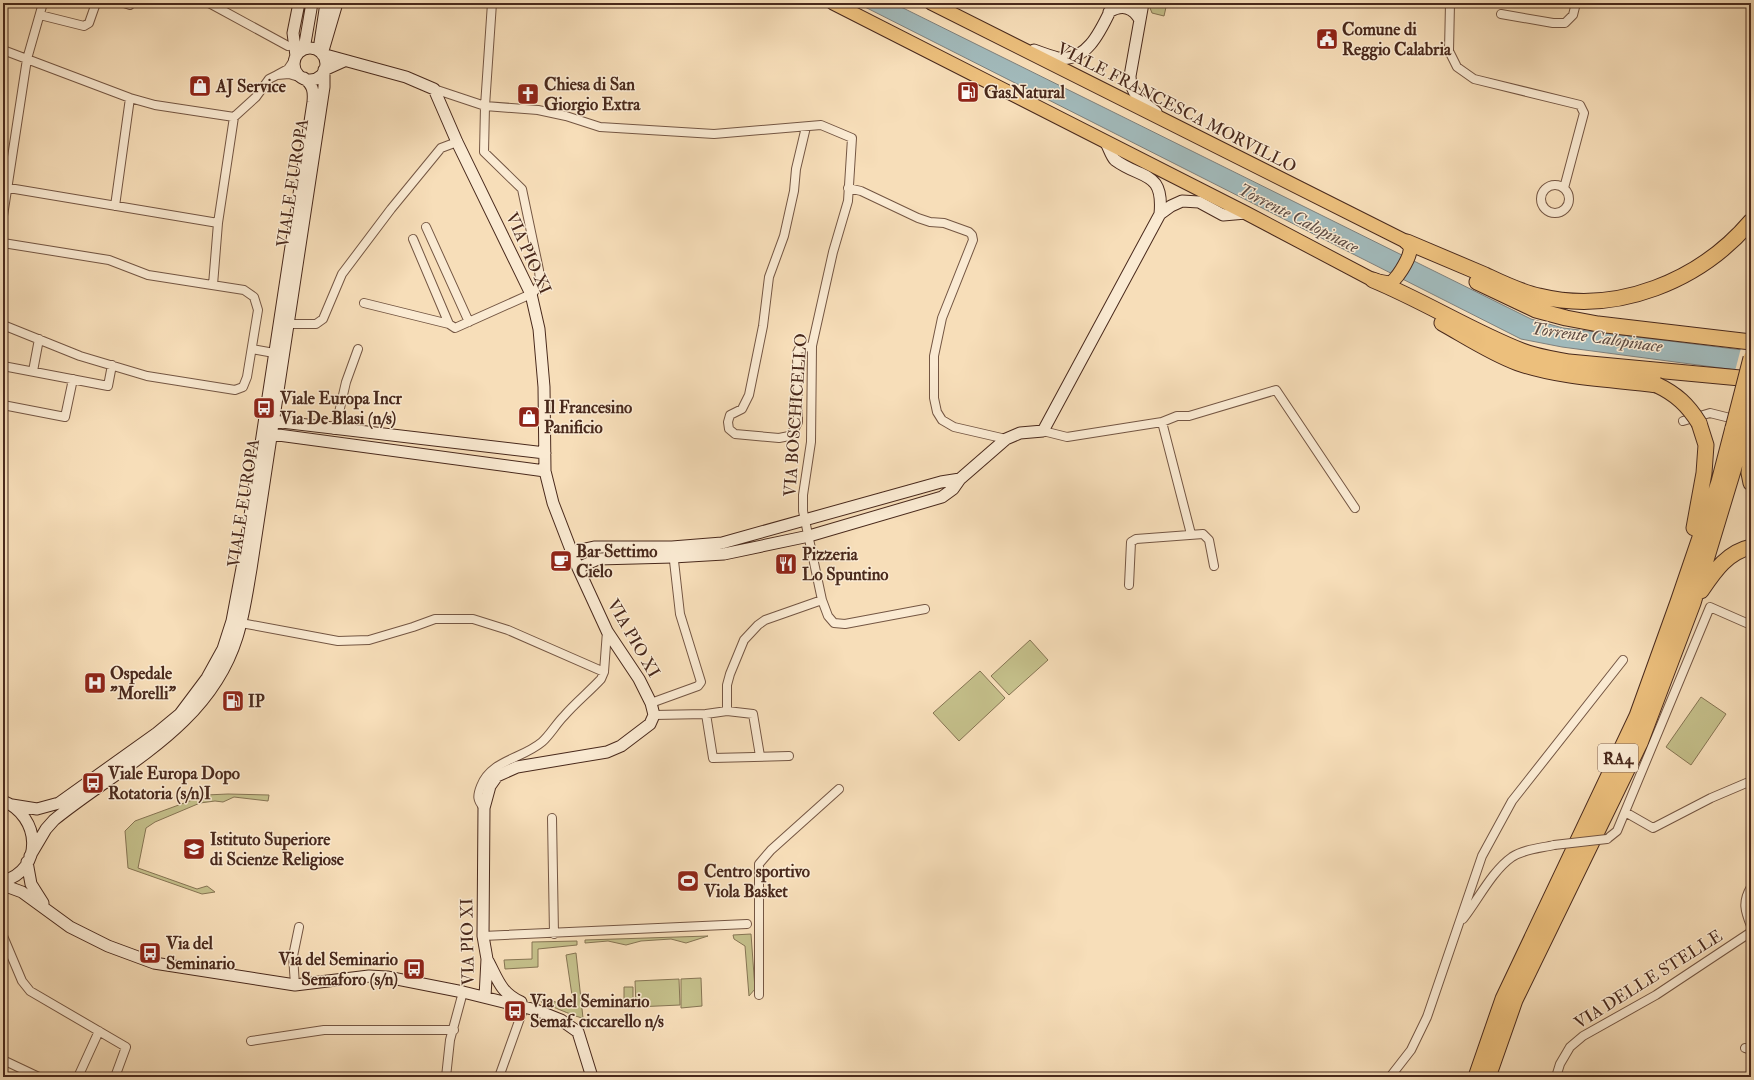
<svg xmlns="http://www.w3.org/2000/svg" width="1754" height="1080" font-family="'IM FELL Double Pica',serif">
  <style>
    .green { fill: #c4bf8a; stroke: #867453 }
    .water { fill: #a1b9ba; stroke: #7e7f7b }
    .pier { fill: #f7deb9 }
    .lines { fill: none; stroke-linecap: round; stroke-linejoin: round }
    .street-casing { stroke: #745643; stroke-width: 10 }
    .secondary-casing { stroke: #49291c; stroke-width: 13 }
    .primary-casing { stroke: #49291c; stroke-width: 15 }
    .highway-casing { stroke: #49291c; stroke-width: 17 }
    .street { stroke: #faead2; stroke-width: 8 }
    .secondary { stroke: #faead2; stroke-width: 11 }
    .primary { stroke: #ecbf7c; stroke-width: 13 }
    .highway { stroke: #ecbf7c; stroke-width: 15 }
    .street-bridge-casing { stroke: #745643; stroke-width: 10; stroke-linecap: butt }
    .highway-bridge-casing { stroke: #49291c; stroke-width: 17; stroke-linecap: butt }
    .street-bridge { stroke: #faead2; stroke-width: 8 }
    .highway-bridge { stroke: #ecbf7c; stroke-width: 15 }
    .labels { text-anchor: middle; stroke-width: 3; stroke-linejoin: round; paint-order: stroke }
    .shield { fill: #faead2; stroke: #7e6353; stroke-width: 1 }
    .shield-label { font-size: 16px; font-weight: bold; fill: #49291c }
    .poi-label { font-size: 17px; font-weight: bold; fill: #49291c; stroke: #faead2; text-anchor: start }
    .street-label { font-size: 17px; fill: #49291c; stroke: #faead2 }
    .water-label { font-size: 18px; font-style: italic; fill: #5f4d44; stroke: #faead2 }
  </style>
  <rect width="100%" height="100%" fill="#f7deb9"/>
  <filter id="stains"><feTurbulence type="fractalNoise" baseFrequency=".005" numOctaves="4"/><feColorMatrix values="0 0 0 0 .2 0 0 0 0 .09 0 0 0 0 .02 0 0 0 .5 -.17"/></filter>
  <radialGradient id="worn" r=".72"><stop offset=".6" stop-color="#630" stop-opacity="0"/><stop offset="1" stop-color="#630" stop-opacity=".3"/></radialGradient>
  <path class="green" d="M 1148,3 L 1167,3 L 1164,16 L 1152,13 Z
    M 1030,640 L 1048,660 L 1009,695 L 991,676 Z
    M 980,671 L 1005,698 L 959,741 L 933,713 Z
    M 1701,697 L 1726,714 L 1691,765 L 1666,747 Z
    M 228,794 L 269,795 L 268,801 L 234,797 L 223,802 L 215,801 L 200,803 L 155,822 L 146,828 L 138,868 L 197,889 L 207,886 L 215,892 L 202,894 L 128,868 L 125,831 L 135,821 L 206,795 Z
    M 751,934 L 755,989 L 749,996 L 745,946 L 734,939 L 733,935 Z
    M 708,936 L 686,943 L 671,939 L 641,941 L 626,945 L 608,941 L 585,943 L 585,940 Z
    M 577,941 L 577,945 L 538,949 L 538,967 L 505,969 L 504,960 L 532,959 L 532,942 Z
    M 576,953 L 583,1018 C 578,1018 549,1005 541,1002 L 543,998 L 568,1006 L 573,1002 L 566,955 Z
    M 701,978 L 702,1006 L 681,1008 L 681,979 Z
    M 679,979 L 680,1005 L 636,1007 L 635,981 Z
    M 624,987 L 633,987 L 633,1005 L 624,1005 Z"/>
  <path class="water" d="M 857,3 L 893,3 L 1531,319 L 1563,328 L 1751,351 L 1751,372 L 1562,347 L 1521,339 Z"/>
  <path class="pier" d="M 1741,348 L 1751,349 L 1751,374 L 1735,371 Z"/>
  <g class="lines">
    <g class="street-casing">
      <path id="street" d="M 124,3 L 130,5
        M 209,3 L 288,46
        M 1450,3 L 1449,51 L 1457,67 L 1474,79 L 1580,105 L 1584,113 L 1564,188
        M 1501,14 L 1553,23 L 1565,23 L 1573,15 L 1576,3
        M 40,15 L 84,26 L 89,23 L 96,3
        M 3,50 L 130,98 L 155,105 L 234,117
        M 294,60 L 288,69 L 277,75 L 289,74 L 302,78
        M 434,89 L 485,106 L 538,110 L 566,116 L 600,127 L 714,134 L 821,125 L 852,138 L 848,201 L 833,252 L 812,346 L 811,442 L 803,495 L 803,511 L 822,600 L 828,616 L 834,623 L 845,624 L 925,609
        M 806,127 L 796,169 L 794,191 L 784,236 L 769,277 L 763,326 L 749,395 L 742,409 L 730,415 L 728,422 L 729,429 L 735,434 L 779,438 L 789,436 L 794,430 L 798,422 L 797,353 L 799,349 L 812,346
        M1541 199a14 14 0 1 1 28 0a14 14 0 1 1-28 0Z
        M 3,187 L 218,223
        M 848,188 L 861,191 L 918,218 L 930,222 L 944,223 L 969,232 L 972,235 L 973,240 L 942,318 L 934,356 L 934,398 L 937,412 L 942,420 L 954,427 L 1006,439
        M 115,206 L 130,98
        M 3,216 L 27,59 L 43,3
        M 426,227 L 469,322
        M 413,239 L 449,324 L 455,328 L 531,294 C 541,287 540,280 539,270 L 522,189 L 484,152 L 485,106 L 492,3
        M 3,243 L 109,260 L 148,275 L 244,290 L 254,297 L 258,310 L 247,377 L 243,387 L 235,390 L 147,376 L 80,356 L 3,325
        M 213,285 L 218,223 L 234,117 L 256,97 L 269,79 L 277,75
        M 364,303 L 449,324
        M 288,324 L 316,324 L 323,319 L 342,274 L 391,209 L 441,148 L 457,142
        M 252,349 L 274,353
        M 3,366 L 108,386 L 112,365
        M 33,371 L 39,339
        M 3,405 L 65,417 L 73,379
        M 1683,421 L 1710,413 L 1738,420
        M 1162,422 L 1191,534
        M 335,430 L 346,382 L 358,349
        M 1043,431 L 1067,437 L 1162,422 L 1177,416 L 1189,416 L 1276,390 L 1355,508
        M 1129,585 L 1131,542 L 1136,539 L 1203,534 L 1209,540 L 1214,566
        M 241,623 L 338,641 L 369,640 L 413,627 L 435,619 L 473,619 L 508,630 L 604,672
        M 651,703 L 698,686 L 701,682 L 680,614 L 673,552
        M 727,711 L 727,685 L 730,674 L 744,640 L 758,625 L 765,620 L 822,600
        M 706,714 L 713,758 L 789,756
        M 654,715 L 706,714 L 727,711 L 753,714 L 760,756
        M 484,808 C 477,800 477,796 481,786 C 491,760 522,759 542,742 C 550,735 556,724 564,716 C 575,703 589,692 601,679 L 604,672 L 607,631
        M 1625,812 L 1653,828 L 1711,798 L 1751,781
        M 552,818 L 554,934
        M 1607,839 L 1617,831 L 1710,607 L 1751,625
        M 1751,887 C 1742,902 1745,911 1751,926
        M 1463,919 C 1478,900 1492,871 1512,857 C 1524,849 1541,848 1554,845
        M 3,936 L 22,981 L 30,991 L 126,1047 L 115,1077
        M 483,936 L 747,924
        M 295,985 L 293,956 L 299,927
        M 759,995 L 759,864 L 771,850 L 839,789
        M 251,1041 L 324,1030 L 454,1030
        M 1745,1048 L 1751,1050
        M 3,1060 L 39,1077
        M 78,1077 L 99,1031
        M 446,1077 L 450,1040 L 463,992
        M 499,1077 L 524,1007
        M 1390,1077 L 1411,1050 L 1427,1017 L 1482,856 L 1512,801 L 1623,660
        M 1556,1077 L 1560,1064 L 1570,1047 L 1583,1036 L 1656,995 L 1751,932"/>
    </g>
    <g class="secondary-casing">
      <path id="secondary" d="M 337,3 L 322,54 L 406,77 L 434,89 L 457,142 L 531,294 L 539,329 L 544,387 L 545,471 L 553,503 L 578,568 L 607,631 L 639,679 L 651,703 L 654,715 L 650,724 L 621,746 L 607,752 L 517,767 L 497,776 L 490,786 L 484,808 L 483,936 L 487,959 L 485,997
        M 1143,3 L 1130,76 C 1130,94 1143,102 1156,112
        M 1109,12 C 1122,4 1133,7 1140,20
        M 320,43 L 326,3
        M294 64a16 16 0 1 1 32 0a16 16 0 1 1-32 0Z
        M 304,49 L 312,3
        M 1034,50 C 1042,53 1050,56 1058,58 C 1089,63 1103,25 1114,3
        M 296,56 L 293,33 L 299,3
        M 1160,214 L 1171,206 L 1182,201 L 1199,202 L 1223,215 L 1246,213
        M 273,421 L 545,453
        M 271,434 L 545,471
        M 571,552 L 594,547 L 672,547 L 722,543 L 941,482 L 960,479
        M 578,568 L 598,559 L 673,557 L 724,554 L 809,536 L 942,497 L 953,489 L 960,479 L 1006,439 L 1020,433 L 1043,431 L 1160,214 C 1164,170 1142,180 1115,160 C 1111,156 1109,148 1106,143
        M 3,801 C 41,816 44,870 3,881
        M 12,805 L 37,809 L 59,803 L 157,733 L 180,714 L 207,678 L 223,649 L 232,621 L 242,568 L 313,102 C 314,91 313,85 304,78
        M 30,856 L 46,829 L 54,820 C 122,765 209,727 237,637 C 244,615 247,592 251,569 L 324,87 L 324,70 L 344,61
        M 27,862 L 31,884 L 43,903
        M 3,885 L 22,892 L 70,927 L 108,946 L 154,963 L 295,985 L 369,976 L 387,977 L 463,992 L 536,1010 L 561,1020 L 578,1032 L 592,1077
        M 488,961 C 498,980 501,993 521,1002"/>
    </g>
    <g class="primary-casing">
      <path id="primary" d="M 833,3 L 1246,213 L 1373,280 L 1389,283 C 1396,282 1409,259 1410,251 C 1411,247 1409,245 1407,242 L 931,3"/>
    </g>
    <g class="highway-casing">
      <path id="highway" d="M 1407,242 C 1433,253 1459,264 1485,275 C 1502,283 1520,292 1539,296 C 1617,315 1700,281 1751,221
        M 1373,280 C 1424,301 1471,331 1522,351 C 1537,357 1553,359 1569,362 L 1751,379
        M 1477,282 L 1536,310 L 1566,318 L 1598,324 L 1751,342
        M 1442,323 C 1467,337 1491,353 1518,363 C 1561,378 1612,379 1657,385
        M 1751,456 L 1749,473 L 1751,483
        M 1694,528 L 1704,473 L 1706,445 L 1699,423
        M 1701,591 C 1714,572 1727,552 1751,547
        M 1476,1077 L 1503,999 L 1637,716 L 1678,602 L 1719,482 L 1733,428
        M 1488,1077 L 1515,1000 L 1640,743 L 1693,603 L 1745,431"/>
    </g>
    <use href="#street" class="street"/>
    <use href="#secondary" class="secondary"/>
    <use href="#primary" class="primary"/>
    <use href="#highway" class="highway"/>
    <g class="street-bridge-casing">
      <path id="street-bridge" d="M 1554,845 L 1607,839"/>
    </g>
    <g class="highway-bridge-casing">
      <path id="highway-bridge" d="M 1657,385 C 1676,394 1688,405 1699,423
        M 1733,428 L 1751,358
        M 1745,431 L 1751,409"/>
    </g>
    <use href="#street-bridge" class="street-bridge"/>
    <use href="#highway-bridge" class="highway-bridge"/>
  </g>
  <defs>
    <g id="civic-square" transform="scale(1.15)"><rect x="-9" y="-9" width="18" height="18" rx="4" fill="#8f2418" stroke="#faead2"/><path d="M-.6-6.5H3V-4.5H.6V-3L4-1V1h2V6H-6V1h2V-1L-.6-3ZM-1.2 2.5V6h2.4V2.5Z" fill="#fff"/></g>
    <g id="shop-square" transform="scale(1.15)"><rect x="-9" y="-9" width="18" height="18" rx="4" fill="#8f2418" stroke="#faead2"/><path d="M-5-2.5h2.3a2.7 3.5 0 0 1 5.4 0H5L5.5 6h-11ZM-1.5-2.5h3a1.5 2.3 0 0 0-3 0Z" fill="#fff"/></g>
    <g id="fuel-square" transform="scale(1.15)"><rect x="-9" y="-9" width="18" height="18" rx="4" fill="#8f2418" stroke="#faead2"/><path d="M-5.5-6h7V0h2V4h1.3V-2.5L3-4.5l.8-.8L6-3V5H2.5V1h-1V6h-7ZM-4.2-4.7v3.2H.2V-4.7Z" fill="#fff"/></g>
    <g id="church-square" transform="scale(1.15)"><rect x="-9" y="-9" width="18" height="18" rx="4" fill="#8f2418" stroke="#faead2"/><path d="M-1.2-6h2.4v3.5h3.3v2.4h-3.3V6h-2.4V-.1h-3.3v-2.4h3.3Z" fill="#fff"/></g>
    <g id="bus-square" transform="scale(1.15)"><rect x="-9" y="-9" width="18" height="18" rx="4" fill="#8f2418" stroke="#faead2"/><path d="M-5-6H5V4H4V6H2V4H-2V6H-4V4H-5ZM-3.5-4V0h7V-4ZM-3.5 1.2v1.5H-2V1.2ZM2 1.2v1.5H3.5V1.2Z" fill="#fff"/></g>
    <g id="cafe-square" transform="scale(1.15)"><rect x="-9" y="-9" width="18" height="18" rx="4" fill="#8f2418" stroke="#faead2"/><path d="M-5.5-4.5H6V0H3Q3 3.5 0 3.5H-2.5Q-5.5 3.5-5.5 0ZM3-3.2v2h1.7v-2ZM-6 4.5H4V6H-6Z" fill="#fff"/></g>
    <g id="restaurant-square" transform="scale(1.15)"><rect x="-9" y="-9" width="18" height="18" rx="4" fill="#8f2418" stroke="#faead2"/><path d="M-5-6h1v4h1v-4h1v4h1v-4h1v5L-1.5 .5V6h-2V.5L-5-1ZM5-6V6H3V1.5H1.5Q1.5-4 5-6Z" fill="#fff"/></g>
    <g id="hospital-square" transform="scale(1.15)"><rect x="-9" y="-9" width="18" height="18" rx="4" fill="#8f2418" stroke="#faead2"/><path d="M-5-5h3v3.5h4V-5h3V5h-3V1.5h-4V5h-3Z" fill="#fff"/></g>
    <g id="university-square" transform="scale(1.15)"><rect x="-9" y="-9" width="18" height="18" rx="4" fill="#8f2418" stroke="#faead2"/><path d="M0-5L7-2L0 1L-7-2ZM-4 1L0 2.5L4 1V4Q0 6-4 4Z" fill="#fff"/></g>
    <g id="stadium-square" transform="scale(1.15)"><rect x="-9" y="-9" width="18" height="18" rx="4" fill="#8f2418" stroke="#faead2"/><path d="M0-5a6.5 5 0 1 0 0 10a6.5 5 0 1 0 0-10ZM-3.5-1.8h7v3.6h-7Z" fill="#fff"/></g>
  </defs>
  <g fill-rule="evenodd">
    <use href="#civic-square" x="1327" y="39"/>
    <use href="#shop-square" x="200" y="86"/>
    <use href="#fuel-square" x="968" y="92"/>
    <use href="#church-square" x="528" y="94"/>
    <use href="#bus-square" x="264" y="408"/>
    <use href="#shop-square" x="529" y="417"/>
    <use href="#cafe-square" x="561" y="561"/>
    <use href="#restaurant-square" x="786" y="564"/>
    <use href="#hospital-square" x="95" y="683"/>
    <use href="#fuel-square" x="233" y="701"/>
    <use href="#bus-square" x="93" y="783"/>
    <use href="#university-square" x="194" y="849"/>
    <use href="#stadium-square" x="688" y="881"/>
    <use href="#bus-square" x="150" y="953"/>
    <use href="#bus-square" x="414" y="969"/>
    <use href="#bus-square" x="515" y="1011"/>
  </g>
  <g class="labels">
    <rect class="shield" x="1598" y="744" width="40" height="28" rx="3"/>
    <g class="shield-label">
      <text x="1618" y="764">RA4</text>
    </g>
    <g class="poi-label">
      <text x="1342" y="35">Comune di<tspan x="1342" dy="20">Reggio Calabria</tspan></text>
      <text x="544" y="90">Chiesa di San<tspan x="544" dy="20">Giorgio Extra</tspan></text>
      <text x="216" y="92">AJ Service</text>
      <text x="984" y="98">GasNatural</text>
      <text x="280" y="404">Viale Europa Incr<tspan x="280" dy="20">Via De Blasi (n/s)</tspan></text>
      <text x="544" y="413">Il Francesino<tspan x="544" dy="20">Panificio</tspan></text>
      <text x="576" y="557">Bar Settimo<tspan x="576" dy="20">Cielo</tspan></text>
      <text x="802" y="560">Pizzeria<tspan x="802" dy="20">Lo Spuntino</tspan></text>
      <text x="110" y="679">Ospedale<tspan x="110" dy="20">"Morelli"</tspan></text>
      <text x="248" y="707">IP</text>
      <text x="108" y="779">Viale Europa Dopo<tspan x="108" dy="20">Rotatoria (s/n)I</tspan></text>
      <text x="210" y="845">Istituto Superiore<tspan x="210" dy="20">di Scienze Religiose</tspan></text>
      <text x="704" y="877">Centro sportivo<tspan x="704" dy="20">Viola Basket</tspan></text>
      <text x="166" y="949">Via del<tspan x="166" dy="20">Seminario</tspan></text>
      <text x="398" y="965" text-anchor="end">Via del Seminario<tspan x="398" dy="20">Semaforo (s/n)</tspan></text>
      <text x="530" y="1007">Via del Seminario<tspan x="530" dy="20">Semaf. ciccarello n/s</tspan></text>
    </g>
    <g class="street-label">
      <text transform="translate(1177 107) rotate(27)" y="6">VIALE FRANCESCA MORVILLO</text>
      <text transform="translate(292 183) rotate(-81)" y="6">VIALE EUROPA</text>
      <text transform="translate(529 253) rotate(66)" y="6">VIA PIO XI</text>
      <text transform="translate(795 415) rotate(-86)" y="6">VIA BOSCHICELLO</text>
      <text transform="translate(243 503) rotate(-81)" y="6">VIALE EUROPA</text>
      <text transform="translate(634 638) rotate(60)" y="6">VIA PIO XI</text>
      <text transform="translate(467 942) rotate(-91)" y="6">VIA PIO XI</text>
      <text transform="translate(1648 979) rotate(-32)" y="6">VIA DELLE STELLE</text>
    </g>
    <g class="water-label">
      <text transform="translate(1299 218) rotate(27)" y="6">Torrente Calopinace</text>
      <text transform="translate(1597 337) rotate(8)" y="6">Torrente Calopinace</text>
    </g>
  </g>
  <rect width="1754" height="1080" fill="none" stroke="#f7deb9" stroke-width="16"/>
  <rect x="4" y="4" width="1746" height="1072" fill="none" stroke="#49291c" stroke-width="2"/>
  <rect x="8" y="8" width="1738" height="1064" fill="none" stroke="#49291c"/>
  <rect width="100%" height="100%" filter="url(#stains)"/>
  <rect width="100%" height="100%" fill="url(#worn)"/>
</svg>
